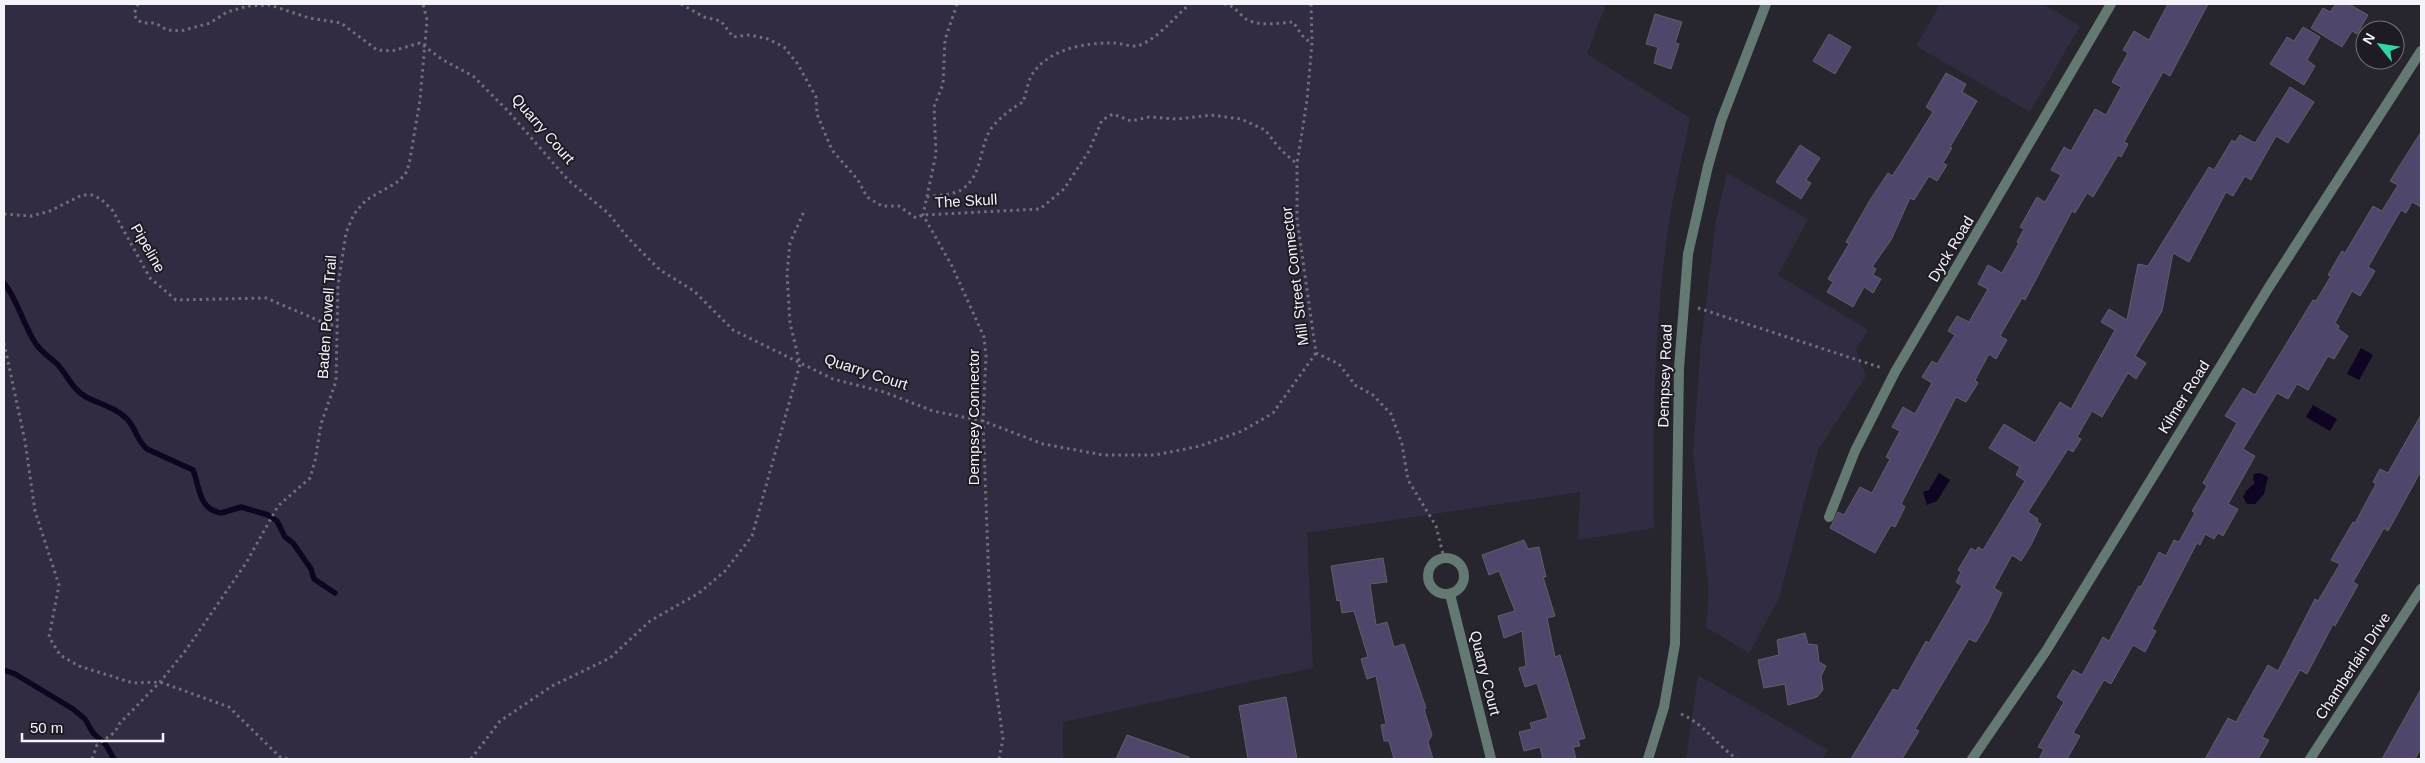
<svg xmlns="http://www.w3.org/2000/svg" width="2425" height="763" font-family="Helvetica,sans-serif">
  <style>
    .green { fill: #322c43 }
    .water { fill: #0f0422 }
    .lines { fill: none; stroke-linecap: round; stroke-linejoin: round }
    .stream { stroke: #0f0422; stroke-width: 5.5 }
    .building { fill: #50456a; stroke: #615e69 }
    .path { stroke: #716f77; stroke-width: 3; stroke-dasharray: 2.5 4; stroke-linecap: butt }
    .minor { stroke: #647971; stroke-width: 10 }
    .tertiary { stroke: #647971; stroke-width: 10 }
    .labels { text-anchor: middle; stroke-width: 4; stroke-linejoin: round; paint-order: stroke }
    .street-label { font-size: 15px; fill: #f5f3fa; stroke: #1e1b24 }
  </style>
  <rect width="100%" height="100%" fill="#27252e"/>
  <path class="green" d="M 4,4 L 1606,4 L 1587,54 L 1690,118 C 1682,160 1671,202 1666,244 C 1654,339 1652,433 1654,528 L 1578,540 L 1580,492 L 1307,533 L 1313,668 L 1063,722 L 1063,759 L 4,759 Z
    M 1940,4 L 2043,4 L 2080,26 L 2030,112 L 1916,46 Z
    M 1727,173 L 1808,219 L 1778,275 L 1868,330 L 1856,350 L 1866,376 L 1818,450 L 1779,598 L 1749,653 L 1706,627 L 1709,591 L 1693,454 L 1701,344 L 1716,220 Z
    M 1698,675 L 1828,750 L 1823,759 L 1686,759 Z"/>
  <path class="water" d="M 2361,348 L 2373,355 L 2359,380 L 2347,374 Z
    M 2313,405 L 2337,419 L 2330,431 L 2306,417 Z
    M 1939,473 L 1950,480 L 1937,501 L 1927,505 L 1923,492 L 1929,490 Z
    M 2260,473 L 2268,477 L 2264,494 L 2255,504 L 2247,504 L 2243,497 L 2246,491 L 2255,483 L 2253,480 L 2254,474 Z"/>
  <g class="lines">
    <path class="stream" d="M 4,283 C 18,300 23,325 36,344 C 41,352 51,358 58,365 C 68,376 72,389 86,397 C 99,404 115,407 126,418 C 136,427 136,440 147,449 L 193,470 C 200,487 198,509 221,513 L 241,507 L 268,515 L 277,521 L 285,537 L 293,543 L 311,569 L 314,579 L 335,593
      M 4,670 L 15,674 L 73,709 L 85,719 L 93,733 L 106,745 L 114,759"/>
  </g>
  <path class="building" d="M 2168,4 L 2208,4 L 2170,76 L 2163,72 L 2124,142 L 2128,144 L 2121,157 L 2118,155 L 2093,197 L 2087,193 L 2075,213 L 2072,211 L 2025,300 L 2022,298 L 2000,336 L 2007,340 L 1996,359 L 1989,354 L 1975,380 L 1978,383 L 1966,402 L 1956,397 L 1901,504 L 1905,507 L 1895,527 L 1891,525 L 1875,553 L 1830,528 L 1838,512 L 1844,515 L 1860,487 L 1872,493 L 1890,459 L 1886,457 L 1900,431 L 1892,427 L 1903,407 L 1915,414 L 1932,383 L 1922,377 L 1932,361 L 1937,364 L 1955,335 L 1948,331 L 1957,316 L 1969,322 L 1988,289 L 1978,284 L 1988,265 L 2002,273 L 2019,243 L 2017,242 L 2024,229 L 2020,227 L 2037,197 L 2045,202 L 2061,175 L 2051,170 L 2064,147 L 2071,151 L 2095,109 L 2106,115 L 2121,87 L 2112,82 L 2128,53 L 2123,50 L 2134,31 L 2149,40 Z
    M 2336,4 L 2349,4 L 2368,15 L 2357,34 L 2352,31 L 2342,47 L 2311,28 L 2323,8 L 2330,12 Z
    M 1655,14 L 1682,22 L 1675,43 L 1679,44 L 1671,69 L 1654,63 L 1658,47 L 1646,44 Z
    M 2303,27 L 2320,37 L 2307,60 L 2315,66 L 2304,85 L 2270,64 L 2287,37 L 2294,41 Z
    M 1829,34 L 1851,47 L 1835,74 L 1813,61 Z
    M 1946,73 L 1966,84 L 1962,92 L 1977,101 L 1950,147 L 1952,148 L 1943,163 L 1947,165 L 1937,181 L 1929,176 L 1914,200 L 1910,198 L 1891,240 L 1872,267 L 1876,269 L 1873,275 L 1881,279 L 1873,293 L 1864,287 L 1853,307 L 1827,292 L 1833,282 L 1828,279 L 1849,244 L 1846,242 L 1870,200 L 1888,173 L 1892,176 L 1899,166 L 1933,112 L 1926,107 Z
    M 2290,87 L 2314,102 L 2288,143 L 2276,136 L 2251,180 L 2245,176 L 2233,196 L 2226,192 L 2189,262 L 2173,253 L 2162,311 L 2135,356 L 2146,363 L 2136,379 L 2128,373 L 2102,417 L 2092,411 L 2077,437 L 2081,439 L 2073,452 L 2068,449 L 2028,512 L 2038,519 L 2037,522 L 2041,524 L 2031,545 L 2021,561 L 2012,555 L 1994,588 L 2002,593 L 1988,622 L 1976,642 L 1969,639 L 1915,729 L 1919,731 L 1902,759 L 1851,759 L 1893,689 L 1898,691 L 1926,641 L 1929,643 L 1962,586 L 1956,582 L 1961,572 L 1958,570 L 1971,548 L 1976,551 L 1978,547 L 1983,550 L 2025,481 L 2016,475 L 2020,467 L 1989,448 L 2004,424 L 2035,443 L 2060,402 L 2071,409 L 2115,330 L 2101,322 L 2109,309 L 2127,320 L 2138,264 L 2148,266 L 2209,167 L 2214,170 L 2232,140 L 2235,142 L 2240,135 L 2255,143 Z
    M 2421,132 L 2421,207 L 2412,202 L 2406,213 L 2401,210 L 2368,267 L 2375,271 L 2360,296 L 2352,291 L 2335,323 L 2339,326 L 2338,329 L 2348,336 L 2334,359 L 2328,356 L 2308,390 L 2297,384 L 2288,399 L 2277,393 L 2243,449 L 2255,456 L 2228,504 L 2238,509 L 2223,536 L 2218,533 L 2214,539 L 2205,534 L 2200,545 L 2197,543 L 2152,629 L 2156,631 L 2145,652 L 2133,645 L 2111,684 L 2104,680 L 2073,733 L 2080,736 L 2067,759 L 2039,759 L 2044,749 L 2038,747 L 2064,702 L 2057,697 L 2073,670 L 2082,675 L 2103,637 L 2109,641 L 2139,586 L 2141,587 L 2159,552 L 2166,556 L 2174,540 L 2179,542 L 2195,513 L 2192,511 L 2207,486 L 2203,483 L 2237,423 L 2225,416 L 2243,388 L 2255,395 L 2313,300 L 2316,301 L 2331,276 L 2328,275 L 2342,251 L 2345,253 L 2373,206 L 2382,211 L 2398,185 L 2390,181 Z
    M 1800,145 L 1820,158 L 1806,180 L 1811,183 L 1801,199 L 1776,182 Z
    M 2421,415 L 2421,471 L 2388,531 L 2384,528 L 2353,582 L 2358,585 L 2335,626 L 2333,624 L 2307,674 L 2300,670 L 2262,737 L 2269,740 L 2258,759 L 2205,759 L 2228,718 L 2236,722 L 2268,665 L 2278,671 L 2315,599 L 2318,601 L 2340,564 L 2331,560 L 2353,522 L 2355,523 L 2376,484 L 2373,482 L 2380,469 L 2388,473 Z
    M 1524,540 L 1528,549 L 1539,547 L 1546,577 L 1543,577 L 1555,616 L 1547,618 L 1555,657 L 1560,655 L 1585,738 L 1578,740 L 1580,746 L 1573,747 L 1576,759 L 1543,759 L 1540,747 L 1524,751 L 1519,732 L 1532,729 L 1530,723 L 1548,718 L 1537,683 L 1525,687 L 1519,668 L 1526,666 L 1522,631 L 1504,638 L 1498,616 L 1515,611 L 1499,571 L 1489,575 L 1482,555 Z
    M 1383,558 L 1387,582 L 1370,584 L 1376,625 L 1387,622 L 1394,647 L 1404,644 L 1426,708 L 1424,709 L 1432,735 L 1428,742 L 1433,759 L 1394,759 L 1389,741 L 1384,741 L 1381,725 L 1386,724 L 1376,676 L 1367,679 L 1361,659 L 1368,657 L 1354,611 L 1342,613 L 1340,600 L 1337,601 L 1331,566 Z
    M 1805,633 L 1808,644 L 1817,645 L 1819,662 L 1826,666 L 1821,676 L 1823,690 L 1817,697 L 1788,705 L 1785,684 L 1764,688 L 1758,660 L 1779,655 L 1777,640 Z
    M 2421,689 L 2421,748 L 2415,759 L 2382,759 Z
    M 1286,697 L 1297,759 L 1248,759 L 1239,706 Z
    M 1127,735 L 1189,757 L 1188,759 L 1116,759 Z"/>
  <g class="lines">
    <path class="path" d="M 138,4 L 134,14 L 137,20 L 143,23 L 155,23 L 167,30 L 181,31 L 210,23 L 227,12 L 248,6 L 270,5 L 309,18 L 341,23 L 377,50 L 392,51 L 420,43 L 443,60 L 473,76 L 508,111 L 568,180 L 608,213 L 629,239 L 660,270 L 694,291 L 733,330 L 833,379 L 884,392 L 933,411 L 983,421 L 1043,444 L 1103,455 L 1155,455 L 1200,446 L 1242,431 L 1273,413 L 1316,353
      M 681,4 L 704,17 L 721,21 L 733,37 L 750,35 L 768,39 L 784,47 L 797,63 L 816,97 L 817,114 L 832,150 L 858,180 L 867,197 L 882,206 L 899,206 L 916,218 L 923,215 L 1040,209 L 1064,189 L 1089,151 L 1102,120 L 1113,114 L 1131,121 L 1149,117 L 1177,119 L 1211,115 L 1241,119 L 1265,130 L 1281,150 L 1297,164
      M 957,4 L 945,40 L 943,84 L 934,107 L 936,154 L 923,215 L 952,266 L 984,337 L 986,356 L 983,421 L 989,583 L 994,674 L 1003,739 L 999,759
      M 1224,4 C 1233,4 1239,14 1246,19 C 1260,27 1279,23 1293,22 L 1304,38 L 1312,43
      M 1311,4 L 1312,43 L 1307,100 L 1297,164 L 1297,219 L 1316,353 L 1339,364 L 1355,385 L 1373,395 L 1391,414 L 1402,444 L 1408,480 L 1436,526 L 1444,558
      M 927,197 C 937,195 953,195 961,190 C 984,176 978,145 993,126 C 1002,116 1012,108 1023,102 C 1026,94 1028,80 1033,73 C 1051,48 1085,43 1113,43 C 1121,43 1132,48 1140,45 C 1160,37 1173,18 1190,4
      M 4,214 L 31,216 L 50,211 L 82,195 L 92,195 L 101,199 L 113,211 L 150,278 L 176,300 L 266,298 L 327,324 L 338,326
      M 1698,308 L 1882,368
      M 4,343 L 25,441 L 35,511 L 59,585 L 49,637 L 60,655 L 79,666 L 133,683 L 160,682 L 229,707 L 280,757 L 288,759
      M 1681,714 C 1706,725 1714,743 1737,759
      M 92,759 L 97,745 L 115,732 L 120,723 L 160,682 L 186,650 L 246,563 L 278,506 L 310,478 L 315,461 L 321,424 L 336,381 L 338,285 L 346,233 L 354,214 L 366,200 L 396,183 L 405,175 L 409,165 L 420,100 L 427,20 L 423,4
      M 471,759 L 500,721 L 552,686 L 610,658 L 650,621 L 699,593 L 725,571 L 752,536 L 800,364 L 790,323 L 787,274 L 790,243 L 805,209"/>
    <path class="minor" d="M 1829,517 L 1855,451 L 1895,372 L 2111,4
      M1428 576a18 18 0 1 1 36 0a18 18 0 1 1-36 0Z
      M 1450,594 L 1491,759
      M 1972,759 L 2046,651 L 2269,287 L 2421,51
      M 2310,759 L 2421,589"/>
    <path class="tertiary" d="M 1648,759 L 1664,707 L 1675,644 L 1679,368 L 1688,254 L 1708,166 L 1721,121 L 1766,4"/>
  </g>
  <g class="labels">
    <g class="street-label">
      <text transform="translate(543 129) rotate(49)" y="5">Quarry Court</text>
      <text transform="translate(966 201) rotate(-3)" y="5">The Skull</text>
      <text transform="translate(148 248) rotate(60)" y="5">Pipeline</text>
      <text transform="translate(1951 249) rotate(-59)" y="5">Dyck Road</text>
      <text transform="translate(1295 276) rotate(-97)" y="5">Mill Street Connector</text>
      <text transform="translate(327 317) rotate(-86)" y="5">Baden Powell Trail</text>
      <text transform="translate(866 372) rotate(18)" y="5">Quarry Court</text>
      <text transform="translate(1665 376) rotate(-88)" y="5">Dempsey Road</text>
      <text transform="translate(2184 397) rotate(-58)" y="5">Kilmer Road</text>
      <text transform="translate(974 417) rotate(-90)" y="5">Dempsey Connector</text>
      <text transform="translate(2353 666) rotate(-57)" y="5">Chamberlain Drive</text>
      <text transform="translate(1485 673) rotate(76)" y="5">Quarry Court</text>
    </g>
  </g>
  <rect width="2425" height="763" fill="none" stroke="#f5f3fa" stroke-width="10"/>
  <g transform="translate(2380 45) rotate(300)"><circle r="24" fill="#1e1b24" stroke="#74717a"/>
  <path d="M0-4L9 19L0 12L-9 19Z" fill="#32d4a9"/>
  <text y="-8" font-size="14" font-weight="bold" text-anchor="middle" fill="#f5f3fa">N</text>
  </g>
  <path d="M22 733v8h141v-8" fill="none" stroke="#f5f3fa" stroke-width="2.5"/>
  <text x="30" y="733" font-size="15" fill="#f5f3fa" stroke="#1e1b24" stroke-width="4" paint-order="stroke">50 m</text>
</svg>
